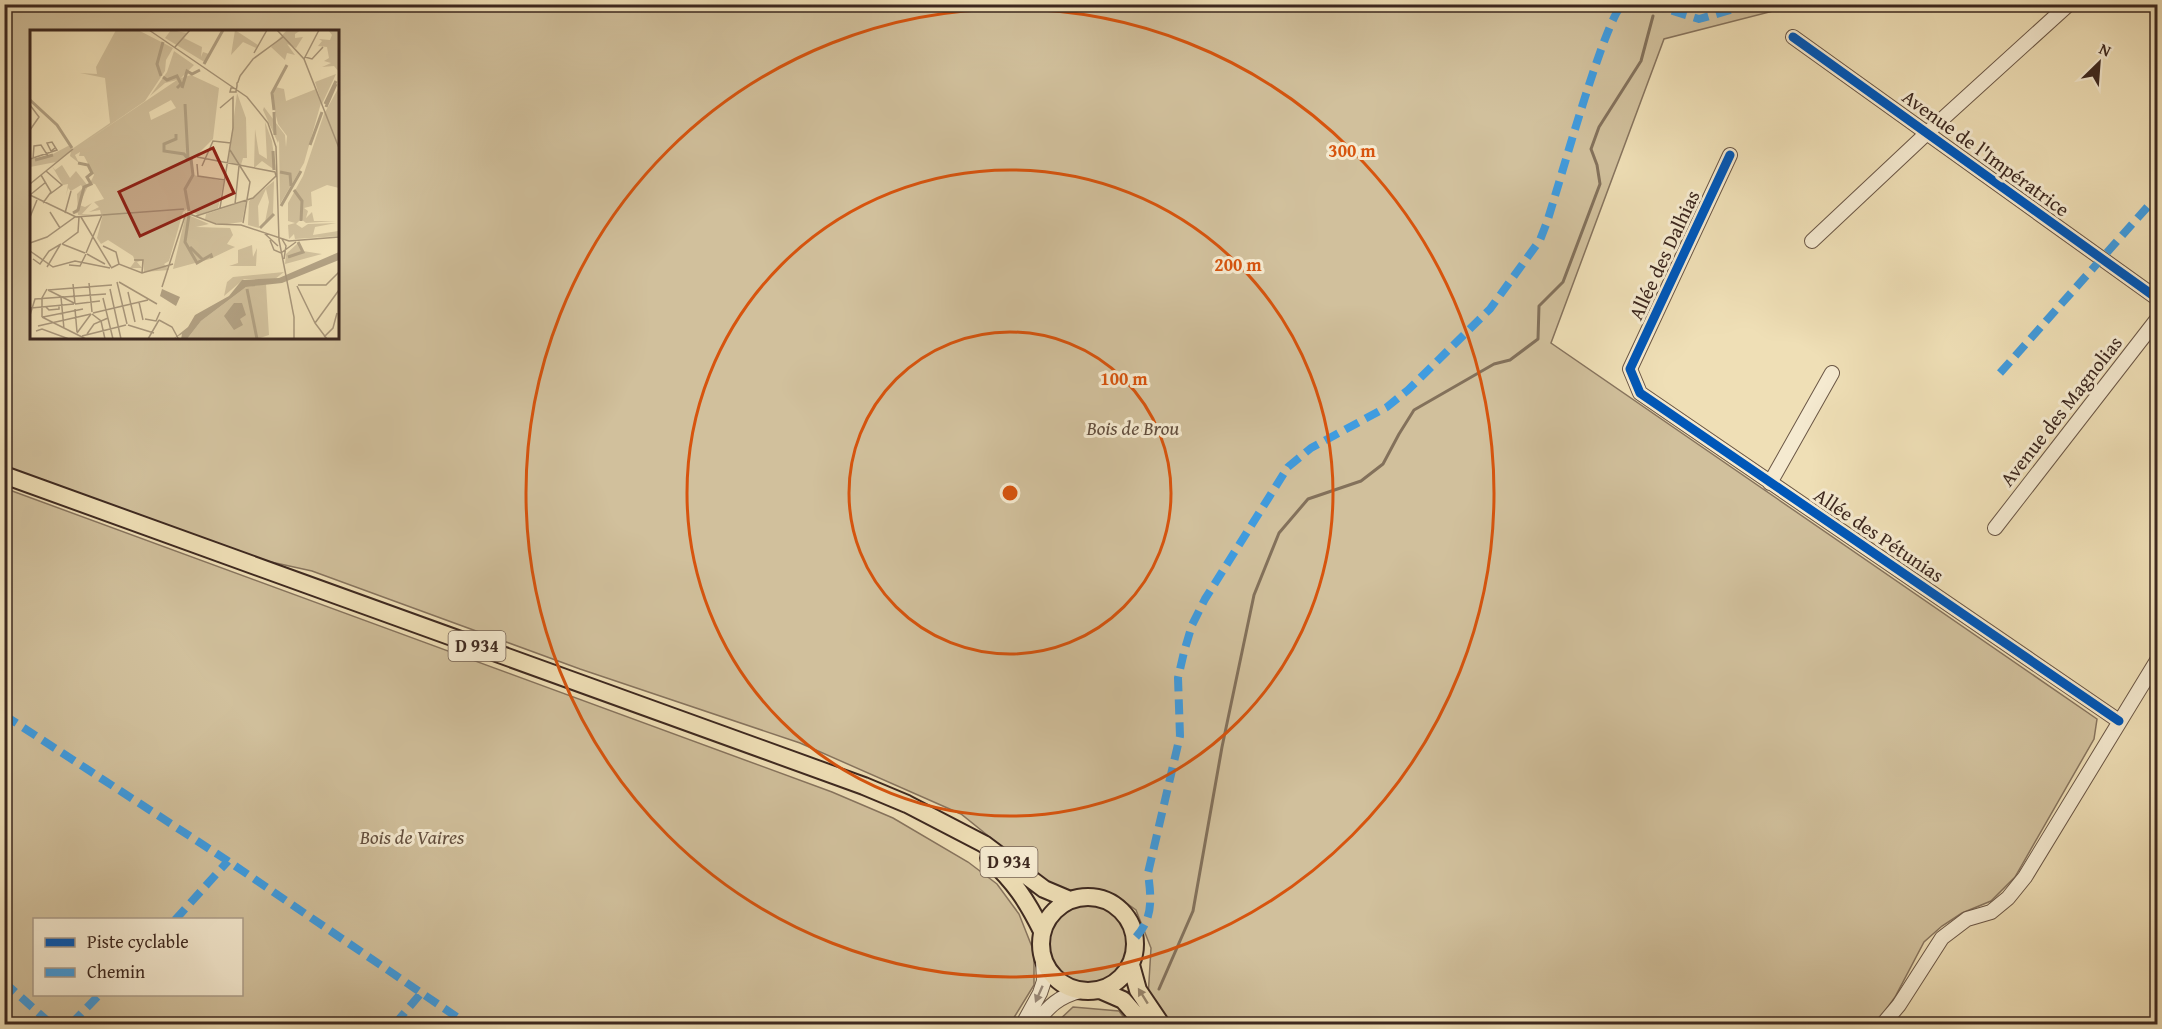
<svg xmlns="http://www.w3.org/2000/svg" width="2162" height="1029" font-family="'Gentium Book Plus',serif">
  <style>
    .green { fill: #d1c09c; stroke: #87745e; stroke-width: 1.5; fill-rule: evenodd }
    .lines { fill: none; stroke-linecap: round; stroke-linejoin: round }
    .stream { stroke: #83715b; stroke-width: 3 }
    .minor-casing { stroke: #6a5645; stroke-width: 16 }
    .major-casing { stroke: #3d281f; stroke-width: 20 }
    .minor { stroke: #f5ead0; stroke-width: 14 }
    .major { stroke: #efdfb6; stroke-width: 16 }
    .quiet { stroke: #3f9ce0; stroke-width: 8; stroke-dasharray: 15 8; stroke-linecap: butt }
    .cycleway-casing { stroke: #f5ead0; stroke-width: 13 }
    .cycleway { stroke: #0057b8; stroke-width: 9 }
    .oneway { fill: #998978 }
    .oneway2 { fill: #96846a }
    .ring { fill: none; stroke: #d7540e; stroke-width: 3 }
    .labels { text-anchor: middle; stroke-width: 6; stroke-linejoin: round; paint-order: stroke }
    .shield { fill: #f5ead0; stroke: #746254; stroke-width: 1.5 }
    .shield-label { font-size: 18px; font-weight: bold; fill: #3d281f }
    .street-label { font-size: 20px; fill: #3d281f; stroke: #f5ead0 }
    .park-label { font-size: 20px; font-style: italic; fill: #624e3e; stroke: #f5ead0 }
    .inset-river { fill: none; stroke: #b2a183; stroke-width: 3 }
    .inset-road { fill: none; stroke: #a8967a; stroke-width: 1.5 }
    .view { fill: #8f2418; fill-opacity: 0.15; stroke: #8f2418; stroke-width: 3 }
    .inset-edge { fill: none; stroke: #3d281f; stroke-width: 3 }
    .centre { fill: #d7540e; stroke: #f5ead0; stroke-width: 3 }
    .ring-label { font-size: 18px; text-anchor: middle; font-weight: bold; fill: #d7540e; stroke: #f5ead0; stroke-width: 6; stroke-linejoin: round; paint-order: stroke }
  </style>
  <rect width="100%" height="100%" fill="#efdfb6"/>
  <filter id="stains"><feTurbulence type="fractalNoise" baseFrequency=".00333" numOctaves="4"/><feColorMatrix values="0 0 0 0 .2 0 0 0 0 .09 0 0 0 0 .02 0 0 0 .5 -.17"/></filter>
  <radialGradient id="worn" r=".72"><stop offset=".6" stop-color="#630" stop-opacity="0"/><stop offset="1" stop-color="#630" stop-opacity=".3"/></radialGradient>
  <path class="green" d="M 4,5 L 1797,5 L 1664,39 L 1551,343 L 2097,719 L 2094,739 L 2015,877 L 1991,901 L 1962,913 L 1942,926 L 1924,942 L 1895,997 L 1876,1024 L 1169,1024 L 1148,998 L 1151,948 L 1136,910 L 1115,895 L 1053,888 L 961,814 L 800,743 L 580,669 L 312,571 L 262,560 L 5,468 ZM 32,32 L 338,32 L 338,338 L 32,338 Z
    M 4,488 L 832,792 L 893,818 L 968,862 L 997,884 L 1019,914 L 1034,952 L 1034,985 L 1010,1024 L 5,1024 ZM 34,920 L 242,920 L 242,994 L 34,994 Z
    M1047 946a41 41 0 1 1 82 0a41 41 0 1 1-82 0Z
    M 1073,1007 L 1119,1011 L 1129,1024 L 1055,1024 Z"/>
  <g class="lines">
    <path class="stream" d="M 1159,989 L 1193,911 L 1222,747 L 1254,595 L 1279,533 L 1308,499 L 1361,481 L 1383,464 L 1399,434 L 1414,410 L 1494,364 L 1510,360 L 1538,339 L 1539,306 L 1563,282 L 1600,184 L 1597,165 L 1591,149 L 1599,127 L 1641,61 L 1653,16"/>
    <g class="minor-casing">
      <path id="minor" d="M 1793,37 L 2158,299
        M 1730,155 L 1630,369 L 1640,393 L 2119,721
        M 1812,241 L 1927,133 L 2069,4
        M 1770,483 L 1832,373
        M 1995,528 L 2158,318
        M 1023,1024 L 1040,993 L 1044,981 L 1043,961
        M 1034,1024 C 1049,1007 1057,997 1080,991
        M 1883,1024 L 1899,1005 L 1942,938 L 1967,919 L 1991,912 L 2008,898 L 2025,877 L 2158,659"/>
    </g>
    <g class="major-casing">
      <path id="major" d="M 4,475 L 864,786 L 907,804 L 984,844 L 1044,889 L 1070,900
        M 989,858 C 1015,883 1026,899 1042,931
        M1041 944a47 47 0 1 1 94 0a47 47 0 1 1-94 0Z
        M 1131,965 L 1138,990 L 1161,1024
        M 1100,990 L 1123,1000 L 1144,1024"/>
    </g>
    <use href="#minor" class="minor"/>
    <use href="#major" class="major"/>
    <path class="quiet" d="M 1650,4 L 1699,19 L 1751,4
      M 2000,373 L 2158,195
      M 4,715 L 228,861 L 467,1024
      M 175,920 L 228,861
      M 1136,937 C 1154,917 1151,897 1148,873 L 1180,736 L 1178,678 L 1184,652 L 1192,625 L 1205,599 L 1288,467 L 1311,448 L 1387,407 L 1408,390 L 1490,309 L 1540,240 L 1547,222 C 1558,189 1605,17 1623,4
      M 4,982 L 51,1024
      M 71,1024 L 100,994
      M 395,1024 L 422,992"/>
    <g class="cycleway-casing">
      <path id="cycleway" d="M 1793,37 L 2158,299
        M 1730,155 L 1630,369 L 1640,393 L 2119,721"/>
    </g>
    <use href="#cycleway" class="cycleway"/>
  </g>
  <defs><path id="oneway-solid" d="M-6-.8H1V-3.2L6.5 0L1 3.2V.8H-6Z" transform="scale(1.5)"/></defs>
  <use class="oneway" href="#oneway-solid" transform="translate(1039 994) rotate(114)"/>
  <use class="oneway2" href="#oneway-solid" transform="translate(1143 996) rotate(-122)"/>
  <g class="ring">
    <circle cx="1010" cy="493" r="161"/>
    <circle cx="1010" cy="493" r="323"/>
    <circle cx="1010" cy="493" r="484"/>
  </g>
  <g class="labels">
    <g class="shield">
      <rect x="448.5" y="631" width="57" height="30" rx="4.5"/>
      <rect x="980.5" y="847" width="57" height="30" rx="4.5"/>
    </g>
    <g class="shield-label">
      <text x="477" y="652">D 934</text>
      <text x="1009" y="868">D 934</text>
    </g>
    <g class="street-label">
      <text transform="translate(1986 153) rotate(36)" y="7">Avenue de l'Impératrice</text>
      <text transform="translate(1664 255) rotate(-65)" y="7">Allée des Dalhias</text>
      <text transform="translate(2061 411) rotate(-52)" y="7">Avenue des Magnolias</text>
      <text transform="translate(1879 535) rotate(34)" y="7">Allée des Pétunias</text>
    </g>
    <g class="park-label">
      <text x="1133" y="435">Bois de Brou</text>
      <text x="412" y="844">Bois de Vaires</text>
    </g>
  </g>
  <g transform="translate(30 30)">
    <rect width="309" height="309" fill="#efdfb6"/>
    <path d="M 86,0 L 108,0 L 143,18 L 136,30 L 135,41 L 115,71 L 52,114 L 147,50 L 135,53 L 120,66 L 137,42 L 144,21 L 164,35 L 151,48 L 161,45 L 189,58 L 183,109 L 162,130 L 163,145 L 194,151 L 188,178 L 168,185 L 157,179 L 153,182 L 139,231 L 134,234 L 139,240 L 114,242 L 113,230 L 107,232 L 112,238 L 100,238 L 105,231 L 103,226 L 78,210 L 71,214 L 67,208 L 73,184 L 48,185 L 48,183 L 42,184 L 48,181 L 47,164 L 53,158 L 51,155 L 41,161 L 38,158 L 36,166 L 38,154 L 33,155 L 22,136 L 25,140 L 32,135 L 40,148 L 46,141 L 58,156 L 49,175 L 55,177 L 62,173 L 52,184 L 71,184 L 70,180 L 59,182 L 69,177 L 64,172 L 74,169 L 65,154 L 60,153 L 64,145 L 54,126 L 49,126 L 50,122 L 45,125 L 49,133 L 40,126 L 41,121 L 26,132 L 0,137 L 0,129 L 19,126 L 40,115 L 42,119 L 80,93 L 75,48 L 50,43 L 67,44 L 66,37 ZM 141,70 L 146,78 L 121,90 L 119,82 ZM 141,0 L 157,3 L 160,0 L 154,8 L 172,17 L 171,27 L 173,22 L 179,24 L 176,33 L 135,8 ZM 205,0 L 228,15 L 226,18 L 213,12 L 201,25 ZM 257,0 L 271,0 L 265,4 L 265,8 L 273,7 L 266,18 L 257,14 L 265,25 L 257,23 L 255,30 L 241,17 ZM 298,0 L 309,0 L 309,42 L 304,36 L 292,37 L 301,33 L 294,31 L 299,28 L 297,17 L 288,16 L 292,11 L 289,9 L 300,10 L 302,5 ZM 306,44 L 292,74 L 285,52 ZM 245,57 L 254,59 L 256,71 L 286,59 L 291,73 L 274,133 L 250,174 L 249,110 L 248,113 L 233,80 L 234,77 L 255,105 L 256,117 L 257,106 L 248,94 L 242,70 ZM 309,57 L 309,158 L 297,155 L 281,162 L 282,176 L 274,178 L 278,181 L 276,188 L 282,182 L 284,191 L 306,191 L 276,193 L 271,189 L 266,194 L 272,198 L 278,194 L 306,193 L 285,197 L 283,205 L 308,201 L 309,206 L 265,209 L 264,204 L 259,209 L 258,195 L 265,193 L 258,191 L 258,173 L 273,146 L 294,84 ZM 207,63 L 216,88 L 217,128 L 213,128 L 211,135 L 198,133 ZM 235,92 L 242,111 L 246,141 L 232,131 L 224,138 L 225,99 L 229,124 L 237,129 ZM 244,151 L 243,184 L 235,192 L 239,172 L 236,159 L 228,176 L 229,198 L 218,195 L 219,171 ZM 216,171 L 212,192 L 190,195 L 175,189 L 176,184 ZM 156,184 L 179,194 L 166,197 L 200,198 L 203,205 L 197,214 L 205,217 L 180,229 L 143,239 ZM 268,213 L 273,221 L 292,224 L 255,234 L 256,224 ZM 222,215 L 223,227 L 227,218 L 226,236 L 199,236 L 208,233 L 208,220 ZM 254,242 L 245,249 L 214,249 L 194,266 L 197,252 L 203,247 ZM 236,254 L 239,305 L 227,309 L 157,309 L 171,291 L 216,257 Z" fill="#d1c09c" fill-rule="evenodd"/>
    <path d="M 309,222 L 309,230 L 252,253 L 216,257 L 171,291 L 157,309 L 151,309 L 152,304 L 143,309 L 158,297 L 165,285 L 199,266 L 212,250 L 249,248 ZM 132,259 L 150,267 L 146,276 L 130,266 ZM 204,273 L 212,273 L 216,285 L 210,289 L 213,295 L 204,300 L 194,286 Z" fill="#b2a183"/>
    <path class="inset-river" d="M 174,34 L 193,0M 131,46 L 127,34 L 133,12M 133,47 L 137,50 L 147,46 L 151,54 L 147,58M 152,58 L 157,41 L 162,44 L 170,40M 0,70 L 27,95 L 42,118M 155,74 L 158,128M 295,74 L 306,51M 296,77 L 306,54M 244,80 L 242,63 L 257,35M 244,82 L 245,105M 146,104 L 146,109 L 134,114 L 134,121 L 154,124 L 158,129M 280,115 L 292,82M 243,121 L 244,140M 5,130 L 23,125M 250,142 L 260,144 L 261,156M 264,160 L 272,171 L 271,191M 251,176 L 271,141M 159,181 L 155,159 L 163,145 L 161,129M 43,183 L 48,180 L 54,157 L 61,154 L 57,147 L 62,143 L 58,135 L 48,133M 159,185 L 155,212 L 167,233 L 181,225 L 182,228M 230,198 L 244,184M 160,217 L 173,230M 258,227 L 273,222 L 268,212M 217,259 L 227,309"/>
    <path class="inset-road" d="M 119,0 L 217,67 L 238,93 L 246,117 L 249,210 L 264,287 L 264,309M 247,0 L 274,29 L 309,118M 145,17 L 160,0M 224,23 L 237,0M 275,27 L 282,29 L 293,17M 274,29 L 289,0M 210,46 L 223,29 L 253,7M 207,59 L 206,59 L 203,58 L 201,58 L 200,62 L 206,62 L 206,61 L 207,56 L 207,53 L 208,52 L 210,46M 0,75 L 9,87 L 0,100M 200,120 L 220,152 L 213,193M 0,129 L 27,120 L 22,112 L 17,113 L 21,121 L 25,118M 3,129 L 4,116 L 11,115 L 18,126M 167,134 L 168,146 L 195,150M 172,136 L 183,111 L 201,113M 16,141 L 32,155 L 20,164M 11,145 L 21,162 L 13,173M 16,152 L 0,165 L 46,187M 0,154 L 43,119M 205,174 L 209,136M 190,178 L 203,98 L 203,67 L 190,78M 20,182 L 30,198M 35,183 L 41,161M 157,183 L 186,194 L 211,195 L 259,211 L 309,207M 166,186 L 223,168 L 246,146 L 245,142 L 167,127M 0,187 L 7,170M 51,187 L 81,237M 233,202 L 248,216M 252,209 L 256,216 L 254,229M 240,210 L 244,220 L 251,223 L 266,212M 0,213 L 17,207 L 45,187 L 154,179M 32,214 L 48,202 L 49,187M 32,214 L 55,223M 73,216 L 86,222 L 89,234M 0,221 L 23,237 L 45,231 L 80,238M 56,223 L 72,185M 57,224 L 75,234M 3,229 L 10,234 L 19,221 L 31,214M 104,230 L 113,230 L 112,243M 39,235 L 50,236 L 56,224M 17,237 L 30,215M 81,238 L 89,234 L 112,243 L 143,234M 87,252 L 97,294M 89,252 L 127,274M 59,253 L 62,282M 43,254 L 45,274M 268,255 L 296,255 L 309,242M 267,256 L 285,293M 132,257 L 156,183M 80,259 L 91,309M 18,260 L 82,255M 18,260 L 44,273M 98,262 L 105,292M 31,267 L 34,299M 73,268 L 83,309M 109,272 L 113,290M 45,274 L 70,271M 16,277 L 19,280 L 29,279 L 29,275M 1,278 L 44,274M 45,279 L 47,302M 63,283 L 118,270M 62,284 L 71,291 L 75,309M 0,285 L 5,269 L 76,264M 12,287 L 56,309M 12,287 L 12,268 L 17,259M 13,287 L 53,279M 115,289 L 126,291 L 130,282M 129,290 L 142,297 L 148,308M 98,295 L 124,303M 8,296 L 61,284M 6,301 L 12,299 L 39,309M 47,303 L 61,284M 57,304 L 64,294 L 78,288M 52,306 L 96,295M 294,307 L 303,298 L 307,283M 118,309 L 129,290M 297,309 L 285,293 L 309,260"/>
    <path class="view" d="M 183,118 L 204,163 L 110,206 L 89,162 Z"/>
    <rect width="309" height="309" class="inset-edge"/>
  </g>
  <circle cx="1010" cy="493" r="9" class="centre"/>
  <g class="ring-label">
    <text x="1352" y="157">300 m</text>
    <text x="1238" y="271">200 m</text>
    <text x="1124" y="385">100 m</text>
  </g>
  <rect width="2162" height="1029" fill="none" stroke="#efdfb6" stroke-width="24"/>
  <rect x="6" y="6" width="2150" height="1017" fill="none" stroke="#3d281f" stroke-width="3"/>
  <rect x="12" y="12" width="2138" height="1005" fill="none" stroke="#3d281f" stroke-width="1.5"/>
  <rect x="33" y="918" width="210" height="78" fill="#f5ead0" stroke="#ab9c89" stroke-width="1.5"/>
  <rect x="45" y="938" width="30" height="9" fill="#0057b8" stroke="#ab9c89" stroke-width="1.5"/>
  <text x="87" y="948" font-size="18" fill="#3d281f">Piste cyclable</text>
  <rect x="45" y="968" width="30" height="9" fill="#3f9ce0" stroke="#ab9c89" stroke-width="1.5"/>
  <text x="87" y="978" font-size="18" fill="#3d281f">Chemin</text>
  <g transform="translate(2099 63) rotate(25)" stroke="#f5ead0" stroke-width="4.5" paint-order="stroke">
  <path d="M0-4.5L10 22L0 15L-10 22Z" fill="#3d281f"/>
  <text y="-9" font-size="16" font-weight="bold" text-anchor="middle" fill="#3d281f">N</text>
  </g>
  <rect width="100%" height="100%" filter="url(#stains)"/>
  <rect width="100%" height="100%" fill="url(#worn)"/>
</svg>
